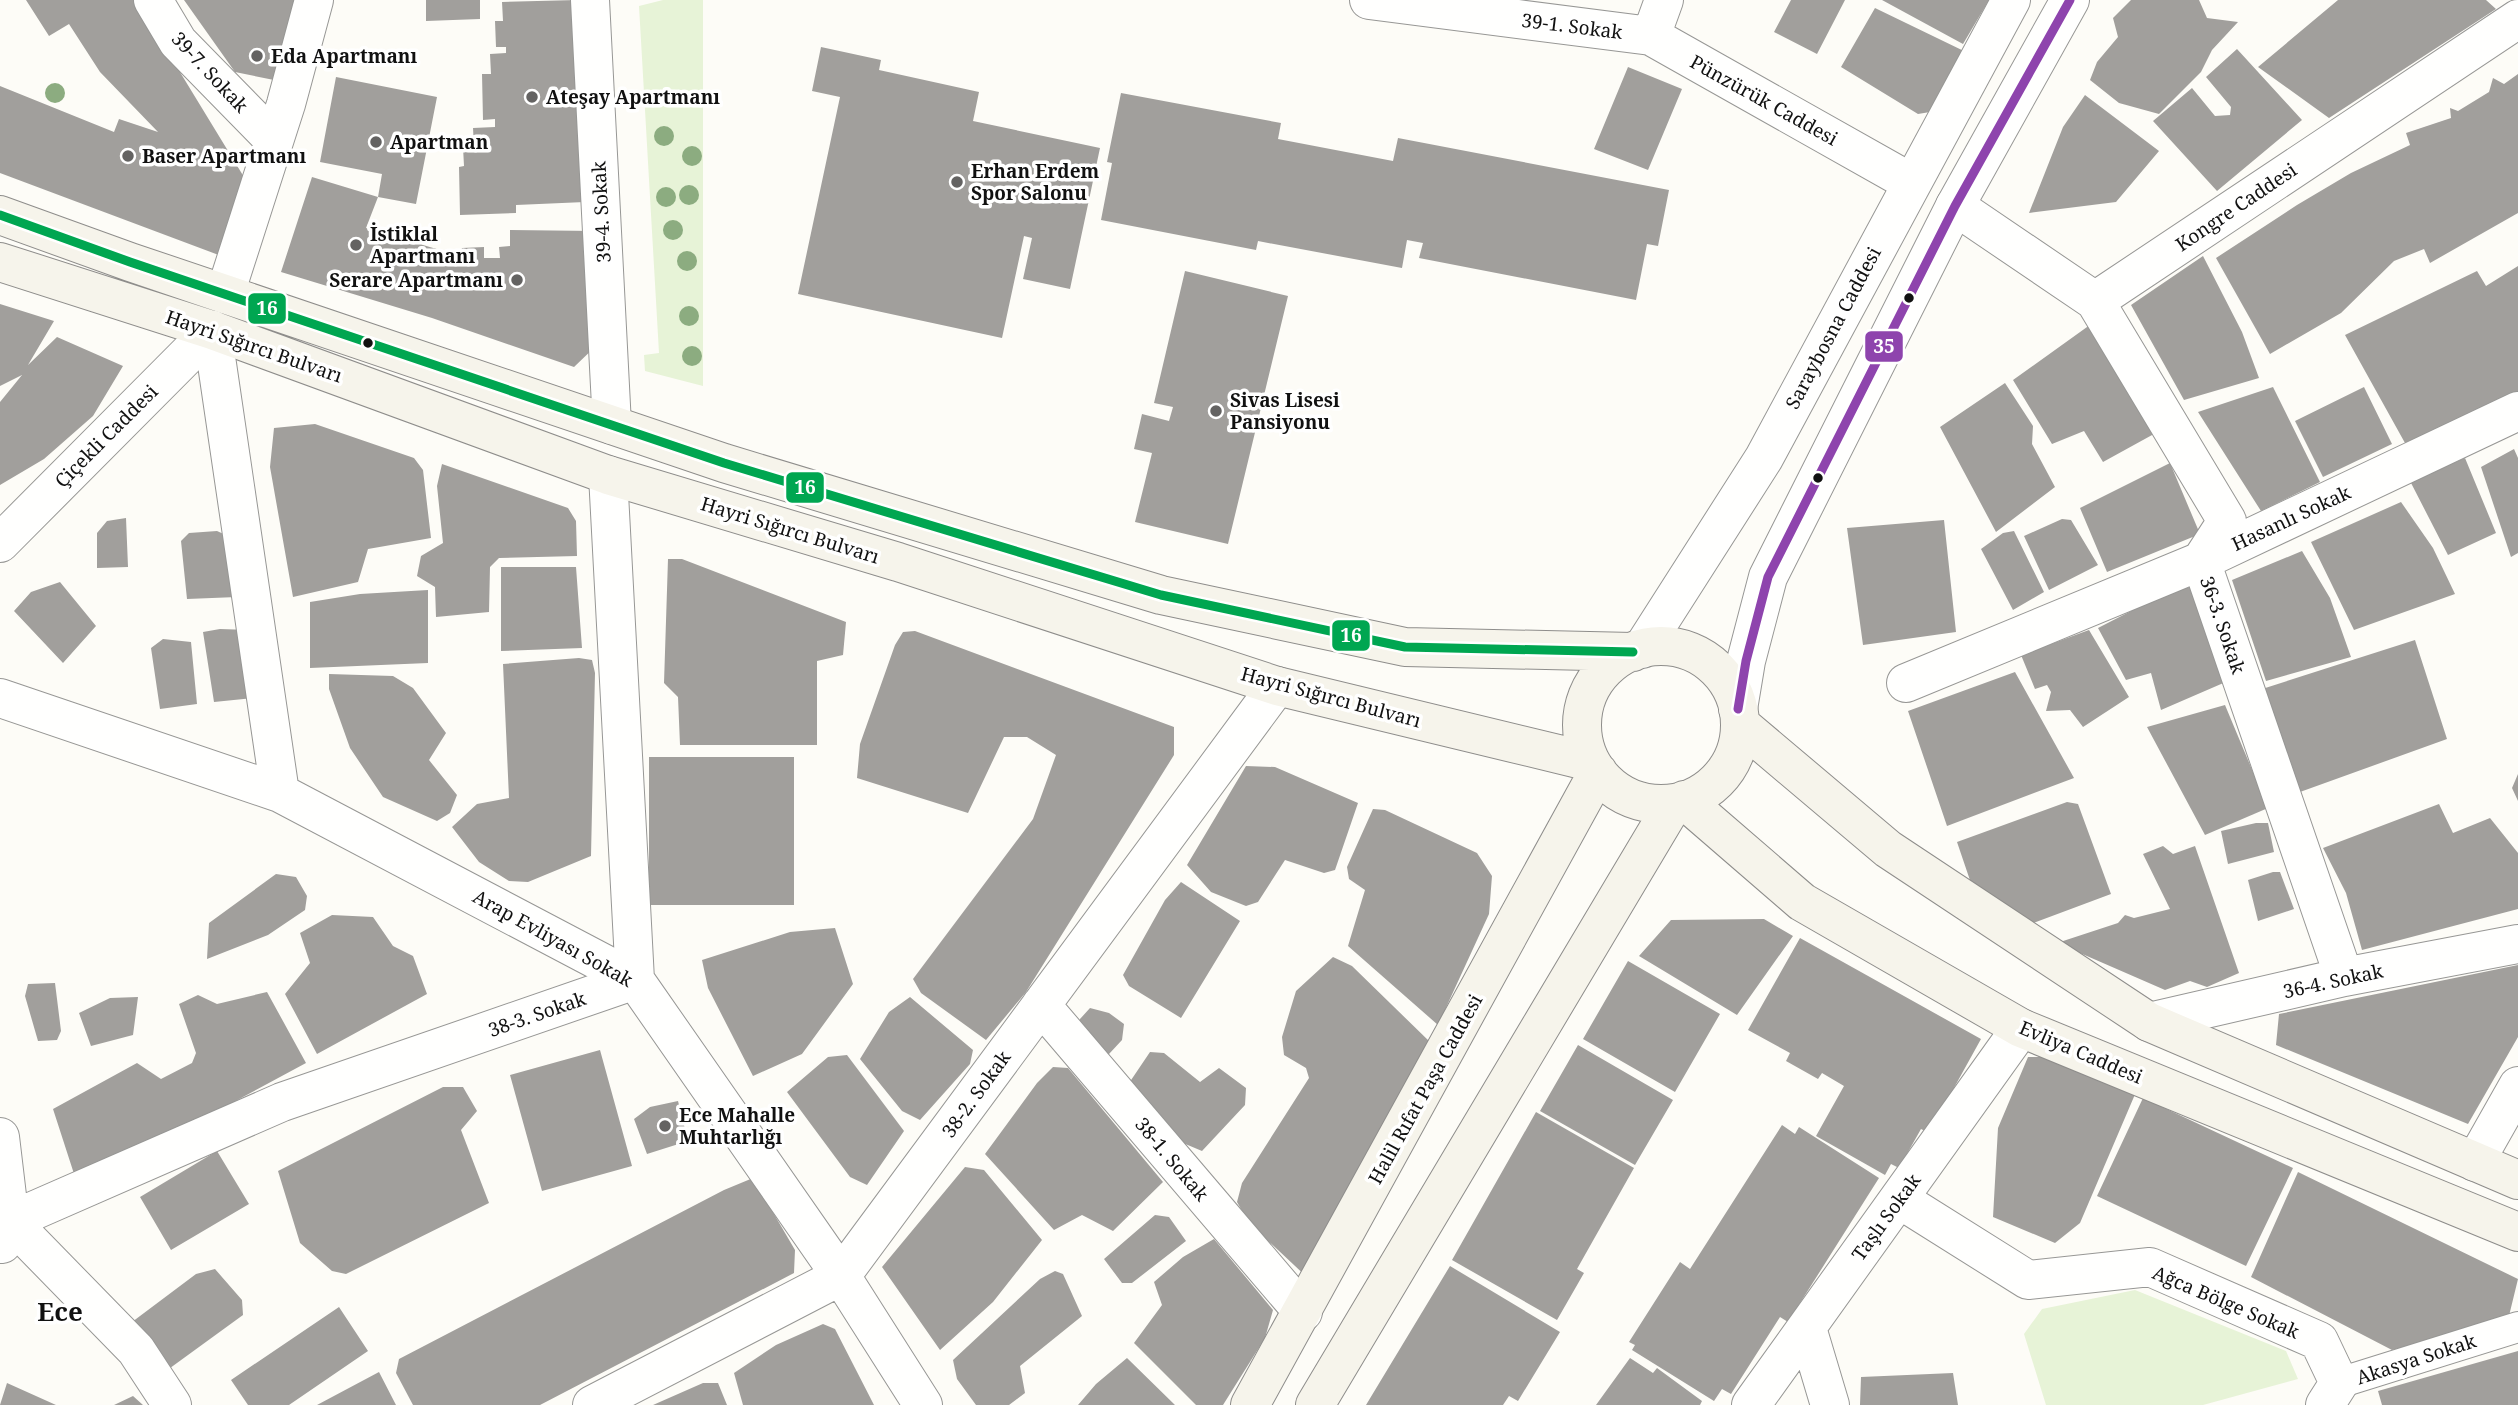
<svg xmlns="http://www.w3.org/2000/svg" width="2518" height="1405" font-family="'Noto Serif',serif">
  <style>
    .green { fill: #e7f3d7 }
    .building { fill: #a19f9c }
    .lines { fill: none; stroke-linecap: round; stroke-linejoin: round }
    .pedestrian-casing { stroke: #979795; stroke-width: 32 }
    .minor-casing { stroke: #979795; stroke-width: 40 }
    .tertiary-casing { stroke: #979795; stroke-width: 40 }
    .secondary-casing { stroke: #8e8d8b; stroke-width: 40 }
    .pedestrian { stroke: #fffffe; stroke-width: 30 }
    .minor { stroke: #fffffe; stroke-width: 38 }
    .tertiary { stroke: #fffffe; stroke-width: 38 }
    .secondary { stroke: #f6f4eb; stroke-width: 38 }
    .bus-1-casing { stroke: #fff; stroke-width: 14 }
    .bus-2-casing { stroke: #fff; stroke-width: 14 }
    .bus-1 { stroke: #8e44ad; stroke-width: 9 }
    .bus-2 { stroke: #00a651; stroke-width: 9 }
    .tree { fill: #8cac80 }
    .poi-dot { fill: #646362; stroke: #fff; stroke-width: 2.5 }
    .bus-dot { fill: #111; stroke: #fff; stroke-width: 2.5 }
    .labels { text-anchor: middle; stroke-width: 7; stroke-linejoin: round; paint-order: stroke }
    .street-label { font-size: 19px; fill: #111; stroke: #fff }
    .poi-label { font-size: 19px; font-weight: bold; fill: #111; stroke: #fff; text-anchor: start }
    .district-label { font-size: 26px; font-weight: bold; fill: #111; stroke: #fff }
    .line-badge { stroke: #fff; stroke-width: 2.5 }
    .badge-label { font-size: 19px; text-anchor: middle; font-weight: bold; fill: #fff }
  </style>
  <rect width="100%" height="100%" fill="#fdfcf7"/>
  <path class="green" d="M 663,0 L 703,0 L 703,386 L 645,371 L 644,355 L 659,353 L 639,6 Z
    M 2135,1290 L 2286,1351 L 2298,1379 L 2203,1405 L 2046,1405 L 2024,1334 L 2042,1309 Z"/>
  <path class="building" d="M 26,0 L 136,0 L 247,182 L 224,257 L 0,173 L 0,86 L 114,132 L 119,119 L 158,132 L 100,72 L 69,24 L 49,36 Z
    M 184,0 L 306,0 L 284,82 L 235,72 Z
    M 426,0 L 480,0 L 480,19 L 426,21 Z
    M 577,0 L 585,202 L 516,205 L 516,213 L 460,215 L 459,167 L 464,166 L 463,147 L 474,147 L 473,128 L 495,127 L 495,119 L 483,120 L 482,74 L 491,74 L 490,54 L 506,53 L 506,47 L 496,47 L 495,21 L 503,21 L 502,2 Z
    M 1791,0 L 1845,0 L 1817,54 L 1774,32 Z
    M 1882,0 L 1989,0 L 1963,44 Z
    M 2131,0 L 2199,0 L 2207,18 L 2238,22 L 2212,50 L 2201,72 L 2159,114 L 2119,103 L 2090,80 L 2097,62 L 2118,37 L 2113,18 Z
    M 2338,0 L 2486,0 L 2496,9 L 2329,118 L 2258,67 Z
    M 1875,8 L 1968,53 L 1936,111 L 1918,114 L 1841,67 Z
    M 821,47 L 881,60 L 879,70 L 979,92 L 973,121 L 1100,148 L 1070,289 L 1023,279 L 1032,238 L 1024,236 L 1002,338 L 798,294 L 840,97 L 812,91 Z
    M 2237,49 L 2302,120 L 2217,191 L 2153,121 L 2192,88 L 2215,116 L 2230,115 L 2231,107 L 2206,77 Z
    M 1628,67 L 1682,89 L 1648,170 L 1594,149 Z
    M 2518,74 L 2518,213 L 2430,263 L 2424,249 L 2394,261 L 2341,313 L 2270,354 L 2216,258 L 2297,205 L 2351,173 L 2410,145 L 2406,133 L 2451,118 L 2450,108 L 2458,111 L 2489,92 L 2493,78 L 2504,84 Z
    M 336,77 L 437,97 L 416,204 L 378,197 L 382,174 L 320,162 Z
    M 1121,93 L 1281,123 L 1278,139 L 1393,161 L 1398,138 L 1669,190 L 1658,246 L 1647,244 L 1636,300 L 1419,258 L 1423,243 L 1407,240 L 1402,268 L 1258,241 L 1256,250 L 1101,220 L 1112,163 L 1107,162 Z
    M 2085,95 L 2159,151 L 2116,202 L 2029,213 L 2063,127 Z
    M 312,177 L 378,197 L 366,228 L 460,256 L 462,248 L 484,247 L 484,258 L 500,258 L 499,247 L 510,246 L 510,230 L 595,231 L 598,344 L 574,367 L 432,318 L 281,272 Z
    M 2203,256 L 2242,332 L 2259,378 L 2184,400 L 2131,305 Z
    M 2518,266 L 2518,393 L 2405,443 L 2345,335 L 2477,271 L 2486,286 Z
    M 1185,271 L 1288,296 L 1228,544 L 1135,522 L 1152,453 L 1134,449 L 1142,414 L 1169,421 L 1173,407 L 1154,403 Z
    M 0,304 L 54,321 L 28,365 L 57,337 L 123,366 L 93,416 L 44,459 L 0,485 L 0,402 L 22,375 L 0,386 Z
    M 2094,322 L 2163,429 L 2103,462 L 2084,431 L 2052,444 L 2013,380 Z
    M 2005,383 L 2033,426 L 2032,444 L 2055,487 L 1996,532 L 1940,427 Z
    M 2273,387 L 2320,482 L 2261,511 L 2198,412 Z
    M 2364,387 L 2392,444 L 2323,477 L 2295,421 Z
    M 315,424 L 414,458 L 423,470 L 431,538 L 368,549 L 358,582 L 293,597 L 270,467 L 274,428 Z
    M 2514,449 L 2518,458 L 2518,553 L 2511,557 L 2481,467 Z
    M 2465,458 L 2496,533 L 2448,555 L 2410,481 Z
    M 2170,463 L 2200,534 L 2107,572 L 2080,508 Z
    M 442,464 L 568,508 L 576,521 L 577,556 L 499,558 L 490,567 L 489,612 L 436,617 L 435,587 L 417,576 L 421,556 L 443,543 L 437,486 Z
    M 2401,502 L 2433,548 L 2455,594 L 2354,630 L 2311,542 Z
    M 126,518 L 128,567 L 97,568 L 97,533 L 107,521 Z
    M 2062,519 L 2071,520 L 2098,565 L 2049,590 L 2024,536 Z
    M 1944,520 L 1956,632 L 1863,645 L 1847,528 Z
    M 217,531 L 228,536 L 237,597 L 187,599 L 181,541 L 189,533 Z
    M 2014,531 L 2044,592 L 2013,610 L 1981,549 L 2003,533 Z
    M 2302,551 L 2330,598 L 2351,657 L 2266,681 L 2232,580 Z
    M 668,559 L 682,559 L 846,622 L 843,655 L 817,661 L 817,745 L 680,745 L 678,697 L 664,683 Z
    M 501,567 L 576,567 L 582,648 L 501,651 Z
    M 60,582 L 96,626 L 63,663 L 14,611 L 31,592 Z
    M 2191,587 L 2228,681 L 2161,710 L 2151,673 L 2126,680 L 2098,628 L 2172,590 Z
    M 428,590 L 428,663 L 310,668 L 310,602 L 360,594 Z
    M 220,629 L 250,630 L 264,697 L 214,702 L 203,632 Z
    M 2089,630 L 2129,697 L 2083,727 L 2070,710 L 2046,711 L 2051,692 L 2047,685 L 2035,689 L 2021,655 Z
    M 915,631 L 1174,727 L 1174,755 L 1026,992 L 986,1040 L 921,993 L 913,979 L 1033,819 L 1056,755 L 1027,737 L 1004,737 L 968,813 L 857,778 L 860,744 L 895,645 L 903,632 Z
    M 163,639 L 191,642 L 197,704 L 160,709 L 151,648 Z
    M 2415,640 L 2447,739 L 2300,792 L 2259,690 Z
    M 579,658 L 592,660 L 595,673 L 591,856 L 528,882 L 509,881 L 479,862 L 452,827 L 477,804 L 509,798 L 503,664 Z
    M 2015,672 L 2074,778 L 1947,826 L 1908,711 Z
    M 329,674 L 393,676 L 413,688 L 446,733 L 429,760 L 457,795 L 450,813 L 437,821 L 383,797 L 350,748 L 329,689 Z
    M 2225,705 L 2268,808 L 2205,835 L 2147,727 Z
    M 649,757 L 794,757 L 794,905 L 649,905 Z
    M 1246,766 L 1275,767 L 1358,803 L 1335,870 L 1324,873 L 1285,860 L 1258,902 L 1246,906 L 1211,892 L 1187,865 Z
    M 2518,774 L 2518,801 L 2512,788 Z
    M 2067,802 L 2078,804 L 2111,894 L 2028,925 L 1975,895 L 1957,842 Z
    M 2439,804 L 2453,833 L 2490,818 L 2518,853 L 2518,909 L 2362,950 L 2346,893 L 2323,848 Z
    M 1373,809 L 1385,810 L 1477,853 L 1492,876 L 1489,914 L 1438,1025 L 1348,946 L 1365,890 L 1349,879 L 1347,867 Z
    M 2256,823 L 2268,823 L 2274,852 L 2228,864 L 2221,831 Z
    M 2163,846 L 2173,854 L 2195,846 L 2239,973 L 2207,987 L 2190,981 L 2165,990 L 2057,943 L 2118,923 L 2125,915 L 2134,918 L 2170,909 L 2143,854 Z
    M 2273,872 L 2280,872 L 2294,909 L 2258,921 L 2248,880 Z
    M 276,874 L 296,877 L 307,896 L 305,910 L 268,935 L 207,959 L 209,923 Z
    M 1181,882 L 1240,921 L 1181,1018 L 1129,986 L 1123,975 L 1165,900 Z
    M 332,915 L 373,917 L 393,946 L 413,956 L 427,994 L 317,1054 L 285,994 L 310,963 L 300,933 Z
    M 1764,919 L 1793,936 L 1737,1015 L 1639,956 L 1671,920 Z
    M 835,928 L 853,984 L 802,1054 L 753,1076 L 708,988 L 702,960 L 790,932 Z
    M 1800,938 L 1981,1039 L 1929,1133 L 1921,1129 L 1899,1168 L 1891,1164 L 1885,1175 L 1816,1136 L 1844,1086 L 1822,1073 L 1818,1079 L 1786,1061 L 1790,1053 L 1748,1030 Z
    M 1333,957 L 1352,966 L 1430,1042 L 1310,1280 L 1249,1223 L 1237,1202 L 1242,1183 L 1309,1078 L 1306,1068 L 1284,1055 L 1282,1037 L 1296,991 Z
    M 1628,961 L 1720,1014 L 1675,1092 L 1583,1039 Z
    M 2518,965 L 2518,1037 L 2468,1124 L 2276,1045 L 2279,1014 Z
    M 55,983 L 61,1031 L 57,1040 L 38,1041 L 25,996 L 28,984 Z
    M 267,992 L 306,1063 L 122,1162 L 76,1180 L 53,1109 L 137,1063 L 161,1079 L 192,1063 L 196,1053 L 179,1004 L 198,995 L 217,1004 Z
    M 138,997 L 133,1035 L 91,1046 L 79,1013 L 110,998 Z
    M 910,997 L 973,1050 L 970,1064 L 920,1120 L 902,1111 L 860,1059 L 889,1012 Z
    M 1090,1008 L 1109,1013 L 1124,1024 L 1122,1040 L 1109,1054 L 1096,1054 L 1073,1037 L 1080,1019 Z
    M 1578,1045 L 1673,1100 L 1635,1165 L 1540,1111 Z
    M 600,1050 L 632,1166 L 542,1191 L 510,1075 Z
    M 1150,1052 L 1164,1053 L 1200,1082 L 1219,1068 L 1246,1088 L 1245,1105 L 1202,1151 L 1183,1143 L 1123,1092 Z
    M 847,1055 L 904,1131 L 867,1185 L 850,1177 L 787,1092 L 828,1057 Z
    M 2028,1057 L 2051,1057 L 2136,1092 L 2080,1223 L 2055,1243 L 1993,1217 L 1998,1128 Z
    M 1053,1067 L 1068,1068 L 1163,1182 L 1113,1231 L 1082,1215 L 1054,1230 L 985,1154 L 1037,1083 Z
    M 443,1087 L 463,1087 L 477,1111 L 461,1130 L 489,1203 L 346,1274 L 332,1271 L 300,1243 L 278,1171 Z
    M 2143,1098 L 2293,1168 L 2246,1266 L 2097,1196 Z
    M 678,1101 L 688,1141 L 647,1154 L 634,1119 L 650,1107 Z
    M 1536,1112 L 1634,1168 L 1577,1269 L 1584,1273 L 1557,1320 L 1452,1260 Z
    M 1782,1125 L 1795,1134 L 1799,1127 L 1879,1178 L 1788,1322 L 1780,1317 L 1731,1394 L 1722,1389 L 1714,1401 L 1632,1350 L 1635,1345 L 1629,1342 L 1680,1262 L 1690,1269 Z
    M 217,1151 L 249,1204 L 171,1250 L 140,1197 Z
    M 965,1167 L 984,1170 L 1042,1240 L 993,1302 L 940,1350 L 882,1267 Z
    M 2298,1172 L 2518,1279 L 2508,1320 L 2392,1350 L 2251,1277 Z
    M 753,1178 L 795,1250 L 794,1273 L 540,1405 L 413,1405 L 396,1373 L 399,1359 L 724,1190 Z
    M 1155,1215 L 1169,1217 L 1186,1241 L 1132,1283 L 1122,1283 L 1104,1259 Z
    M 1214,1239 L 1273,1310 L 1265,1338 L 1223,1405 L 1196,1405 L 1134,1343 L 1162,1305 L 1154,1282 L 1183,1257 Z
    M 1450,1266 L 1560,1332 L 1518,1401 L 1509,1396 L 1503,1405 L 1366,1405 Z
    M 215,1269 L 242,1300 L 243,1315 L 166,1371 L 132,1322 L 196,1274 Z
    M 1055,1271 L 1063,1274 L 1082,1316 L 1020,1366 L 1025,1393 L 1009,1405 L 976,1405 L 957,1379 L 953,1360 L 1040,1279 Z
    M 339,1307 L 368,1351 L 289,1405 L 248,1405 L 231,1380 Z
    M 823,1324 L 835,1329 L 874,1405 L 743,1405 L 734,1373 L 776,1345 Z
    M 2518,1351 L 2518,1405 L 2382,1405 L 2378,1391 Z
    M 1127,1358 L 1175,1405 L 1078,1405 L 1096,1384 Z
    M 1630,1358 L 1653,1373 L 1657,1368 L 1702,1401 L 1700,1405 L 1596,1405 Z
    M 379,1372 L 396,1405 L 317,1405 Z
    M 1953,1373 L 1958,1405 L 1860,1405 L 1861,1377 Z
    M 7,1383 L 56,1405 L 0,1405 Z
    M 703,1383 L 718,1383 L 727,1405 L 653,1405 Z
    M 133,1396 L 143,1405 L 114,1405 Z"/>
  <g class="lines">
    <g class="pedestrian-casing">
      <path id="pedestrian" d="M 2339,1383 L 2518,1327"/>
    </g>
    <g class="minor-casing">
      <path id="minor" d="M 153,0 L 178,42 L 274,140
        M 590,0 L 612,425
        M 1369,0 L 1651,36
        M 1664,0 L 1651,36 L 1910,182
        M 1955,206 L 2095,301 L 2518,19
        M 225,294 L 286,104 L 314,0
        M 2095,301 L 2227,521 L 2201,561 L 2344,977
        M 212,330 L 280,793
        M 1906,683 L 2201,561 L 2518,411
        M 0,698 L 280,793 L 635,980 L 841,1276 L 923,1405
        M 1041,1005 L 1303,1312
        M 2149,1022 L 2344,977 L 2518,944
        M 0,1137 L 10,1221 L 2,1244
        M 2475,1162 L 2518,1086
        M 1899,1199 L 2028,1280 L 2150,1267 L 2319,1341 L 2339,1383 L 2325,1405
        M 1807,1328 L 1830,1405
        M 172,1405 L 136,1350 L 10,1221 L 282,1102 L 635,980 L 608,475
        M 592,1405 L 841,1276 L 1277,686
        M 1751,1405 L 2021,1028"/>
    </g>
    <g class="tertiary-casing">
      <path id="tertiary" d="M 0,543 L 212,330
        M 1642,649 L 1764,458 L 2011,0
        M 1738,709 L 1746,661 L 1768,577 L 1955,206 L 2070,0"/>
    </g>
    <g class="secondary-casing">
      <path id="secondary" d="M 0,215 L 130,262 L 724,463 L 1161,595 L 1405,647 L 1633,652
        M 0,262 L 212,330 L 608,475 L 898,562 L 1277,686 L 1591,762
        M1582 725a79 79 0 1 1 158 0a79 79 0 1 1-158 0Z
        M 1740,724 L 1888,849 L 2149,1022 L 2518,1180
        M 1684,800 L 1802,902 L 2021,1028 L 2518,1232
        M 1250,1405 L 1598,772
        M 1315,1405 L 1674,803"/>
    </g>
    <use href="#pedestrian" class="pedestrian"/>
    <use href="#minor" class="minor"/>
    <use href="#tertiary" class="tertiary"/>
    <use href="#secondary" class="secondary"/>
    <g class="bus-1-casing">
      <path id="bus-1" d="M 1738,709 L 1746,661 L 1768,577 L 1955,206 L 2070,0"/>
    </g>
    <g class="bus-2-casing">
      <path id="bus-2" d="M 0,215 L 130,262 L 724,463 L 1161,595 L 1405,647 L 1633,652"/>
    </g>
    <use href="#bus-1" class="bus-1"/>
    <use href="#bus-2" class="bus-2"/>
  </g>
  <g class="tree">
    <circle cx="55" cy="93" r="10"/>
    <circle cx="664" cy="136" r="10"/>
    <circle cx="692" cy="156" r="10"/>
    <circle cx="689" cy="195" r="10"/>
    <circle cx="666" cy="197" r="10"/>
    <circle cx="673" cy="230" r="10"/>
    <circle cx="687" cy="261" r="10"/>
    <circle cx="689" cy="316" r="10"/>
    <circle cx="692" cy="356" r="10"/>
  </g>
  <g class="poi-dot">
    <circle cx="257" cy="56" r="7"/>
    <circle cx="532" cy="97" r="7"/>
    <circle cx="376" cy="142" r="7"/>
    <circle cx="128" cy="156" r="7"/>
    <circle cx="957" cy="182" r="7"/>
    <circle cx="356" cy="245" r="7"/>
    <circle cx="517" cy="280" r="7"/>
    <circle cx="1216" cy="411" r="7"/>
    <circle cx="665" cy="1126" r="7"/>
  </g>
  <g class="bus-dot">
    <circle cx="1909" cy="298" r="6"/>
    <circle cx="368" cy="343" r="6"/>
    <circle cx="1818" cy="478" r="6"/>
  </g>
  <g class="labels">
    <g class="street-label">
      <text transform="translate(1572 26) rotate(7)" y="7">39-1. Sokak</text>
      <text transform="translate(210 72) rotate(47)" y="7">39-7. Sokak</text>
      <text transform="translate(1764 100) rotate(29)" y="7">Pünzürük Caddesi</text>
      <text transform="translate(2236 207) rotate(-34)" y="7">Kongre Caddesi</text>
      <text transform="translate(601 212) rotate(-93)" y="7">39-4. Sokak</text>
      <text transform="translate(1833 328) rotate(-62)" y="7">Saraybosna Caddesi</text>
      <text transform="translate(254 346) rotate(19)" y="7">Hayri Sığırcı Bulvarı</text>
      <text transform="translate(106 436) rotate(-45)" y="7">Çiçekli Caddesi</text>
      <text transform="translate(2291 518) rotate(-25)" y="7">Hasanlı Sokak</text>
      <text transform="translate(790 530) rotate(17)" y="7">Hayri Sığırcı Bulvarı</text>
      <text transform="translate(2223 625) rotate(71)" y="7">36-3. Sokak</text>
      <text transform="translate(1331 697) rotate(15)" y="7">Hayri Sığırcı Bulvarı</text>
      <text transform="translate(553 938) rotate(29)" y="7">Arap Evliyası Sokak</text>
      <text transform="translate(2333 981) rotate(-12)" y="7">36-4. Sokak</text>
      <text transform="translate(537 1014) rotate(-19)" y="7">38-3. Sokak</text>
      <text transform="translate(2081 1052) rotate(23)" y="7">Evliya Caddesi</text>
      <text transform="translate(1425 1089) rotate(-61)" y="7">Halil Rıfat Paşa Caddesi</text>
      <text transform="translate(976 1094) rotate(-54)" y="7">38-2. Sokak</text>
      <text transform="translate(1172 1159) rotate(50)" y="7">38-1. Sokak</text>
      <text transform="translate(1886 1217) rotate(-54)" y="7">Taşlı Sokak</text>
      <text transform="translate(2226 1302) rotate(23)" y="7">Ağca Bölge Sokak</text>
      <text transform="translate(2416 1359) rotate(-18)" y="7">Akasya Sokak</text>
    </g>
    <g class="poi-label">
      <text x="271" y="63">Eda Apartmanı</text>
      <text x="546" y="104">Ateşay Apartmanı</text>
      <text x="390" y="149">Apartman</text>
      <text x="142" y="163">Baser Apartmanı</text>
      <text x="971" y="178">Erhan Erdem<tspan x="971" dy="22">Spor Salonu</tspan></text>
      <text x="370" y="241">İstiklal<tspan x="370" dy="22">Apartmanı</tspan></text>
      <text x="503" y="287" text-anchor="end">Serare Apartmanı</text>
      <text x="1230" y="407">Sivas Lisesi<tspan x="1230" dy="22">Pansiyonu</tspan></text>
      <text x="679" y="1122">Ece Mahalle<tspan x="679" dy="22">Muhtarlığı</tspan></text>
    </g>
    <g class="district-label">
      <text x="60" y="1321">Ece</text>
    </g>
  </g>
  <g class="line-badge">
    <rect x="247" y="292" width="40" height="33" rx="7" fill="#00a651"/>
    <rect x="1864" y="330" width="40" height="33" rx="7" fill="#8e44ad"/>
    <rect x="785" y="471" width="40" height="33" rx="7" fill="#00a651"/>
    <rect x="1331" y="619" width="40" height="33" rx="7" fill="#00a651"/>
  </g>
  <g class="badge-label">
    <text x="267" y="315">16</text>
    <text x="1884" y="353">35</text>
    <text x="805" y="494">16</text>
    <text x="1351" y="642">16</text>
  </g>
</svg>
